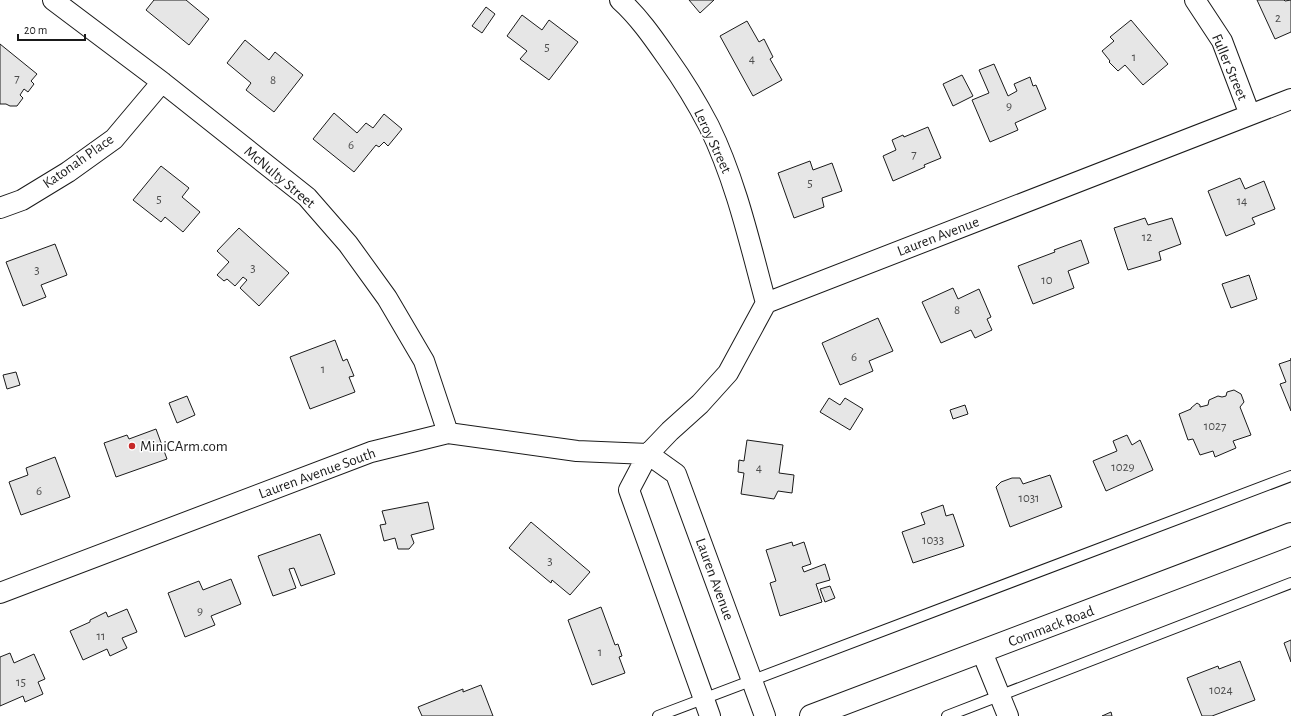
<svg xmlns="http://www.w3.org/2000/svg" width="1291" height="716" font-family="'Alegreya Sans',sans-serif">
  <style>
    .building { fill: #e6e6e6; stroke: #1a1a1a }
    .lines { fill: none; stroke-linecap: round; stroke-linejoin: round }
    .lane-casing { stroke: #1a1a1a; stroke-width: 12 }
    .street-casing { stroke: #1a1a1a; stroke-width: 22 }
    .primary-casing { stroke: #1a1a1a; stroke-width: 24 }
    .lane { stroke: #fff; stroke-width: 10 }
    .street { stroke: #fff; stroke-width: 20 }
    .primary { stroke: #fff; stroke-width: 22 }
    .poi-dot { fill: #c62828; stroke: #fff; stroke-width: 1.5 }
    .labels { text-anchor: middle; stroke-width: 3; stroke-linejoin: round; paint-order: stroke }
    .number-label { font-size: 13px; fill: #4d4d4d }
    .street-label { font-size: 15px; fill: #1a1a1a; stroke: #fff }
    .poi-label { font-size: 15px; fill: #1a1a1a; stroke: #fff; text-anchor: start }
  </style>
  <rect width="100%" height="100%" fill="#fff"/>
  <path class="building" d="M 154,0 L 186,0 L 209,19 L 189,45 L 146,10 Z
    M 689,0 L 714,0 L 700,13 Z
    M 1257,0 L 1284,0 L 1285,1 L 1291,0 L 1291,32 L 1275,39 Z
    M 486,7 L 495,14 L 482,33 L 472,26 Z
    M 522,15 L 542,30 L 549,20 L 578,42 L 549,80 L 520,59 L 527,51 L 507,36 Z
    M 1131,20 L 1168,64 L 1143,85 L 1125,65 L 1118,71 L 1109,62 L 1110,61 L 1102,51 L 1114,41 L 1110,37 Z
    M 747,21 L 759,42 L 764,39 L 773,57 L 770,59 L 782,80 L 753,96 L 720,36 Z
    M 245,40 L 269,60 L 275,52 L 303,75 L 274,112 L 246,90 L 251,83 L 227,63 Z
    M 0,44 L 37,74 L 31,81 L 34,84 L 28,92 L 24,89 L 20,95 L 23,98 L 17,106 L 10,106 L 6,104 L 0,104 Z
    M 994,64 L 1008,96 L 1017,91 L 1014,84 L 1030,77 L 1033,86 L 1036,85 L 1046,109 L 1015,123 L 1018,130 L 990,142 L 972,100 L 989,93 L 979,70 Z
    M 962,75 L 973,96 L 953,106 L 943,84 Z
    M 334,113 L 357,133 L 366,123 L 373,128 L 384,114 L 402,129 L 388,146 L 384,142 L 379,147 L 376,145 L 354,172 L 313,139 Z
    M 928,127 L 941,158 L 924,165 L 925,167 L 893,181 L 883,156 L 896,150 L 892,140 L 903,135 L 904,137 Z
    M 810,161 L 813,170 L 832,163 L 842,191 L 822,198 L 824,207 L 794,218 L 778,173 Z
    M 161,166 L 189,188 L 182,197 L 200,212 L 183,232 L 165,217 L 161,222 L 133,200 Z
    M 1240,178 L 1245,189 L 1264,181 L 1275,209 L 1252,218 L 1255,224 L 1226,236 L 1208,191 Z
    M 1145,218 L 1148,225 L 1172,218 L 1181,244 L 1159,252 L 1161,260 L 1128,270 L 1114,228 Z
    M 239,228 L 289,273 L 259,306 L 240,288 L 247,280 L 243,277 L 235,286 L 227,279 L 224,281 L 217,275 L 229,262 L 217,251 Z
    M 1081,240 L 1089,263 L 1068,271 L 1074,288 L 1033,304 L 1018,266 L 1055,252 L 1054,250 Z
    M 55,244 L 67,275 L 41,285 L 46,297 L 23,306 L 6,262 Z
    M 1249,275 L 1257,299 L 1231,308 L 1222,284 Z
    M 953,288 L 958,299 L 979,289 L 991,317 L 987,319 L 992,330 L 975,338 L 971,330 L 941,343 L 922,302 Z
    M 878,318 L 893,351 L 869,361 L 873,371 L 840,385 L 822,343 Z
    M 335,340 L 343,361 L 347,359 L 354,376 L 349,377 L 355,392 L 310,409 L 290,357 Z
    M 1291,358 L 1291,411 L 1280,384 L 1286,382 L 1279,364 L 1291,360 Z
    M 16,372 L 20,385 L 7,389 L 3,375 Z
    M 1234,390 L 1241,394 L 1244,402 L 1240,407 L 1251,435 L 1233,441 L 1236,448 L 1215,457 L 1213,451 L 1200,455 L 1193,439 L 1188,440 L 1179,414 L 1191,409 L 1191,408 L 1197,403 L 1200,405 L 1200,407 L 1208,405 L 1209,400 L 1218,396 L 1222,397 L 1226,396 L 1227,392 Z
    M 187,396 L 195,415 L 177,423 L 169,403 Z
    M 829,398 L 840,405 L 845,398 L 863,409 L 850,430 L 820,412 Z
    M 965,405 L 968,414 L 953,419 L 950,410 Z
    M 156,429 L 167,459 L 116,477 L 104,443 L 127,435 L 129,439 Z
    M 1127,435 L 1132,445 L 1140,440 L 1153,470 L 1106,491 L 1093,461 L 1117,451 L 1113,441 Z
    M 747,440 L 783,445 L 779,473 L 794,475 L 792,493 L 778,491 L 774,499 L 741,494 L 744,473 L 738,472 L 739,460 L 744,461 Z
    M 55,457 L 70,497 L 21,515 L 9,482 L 28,475 L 26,468 Z
    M 1050,475 L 1062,507 L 1010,527 L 996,487 L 1001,482 L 1012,478 L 1020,478 L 1023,484 Z
    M 428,502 L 434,529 L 411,535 L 414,543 L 409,549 L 398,549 L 395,538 L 384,541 L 380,525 L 386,524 L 382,511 Z
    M 943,505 L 946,516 L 953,514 L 964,546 L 913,563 L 902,532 L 925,524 L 921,513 Z
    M 531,522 L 590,572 L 570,595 L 552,580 L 551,583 L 509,548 Z
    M 320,534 L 335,574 L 301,586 L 294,568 L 289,569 L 296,588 L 273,596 L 258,556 Z
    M 792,542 L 793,546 L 804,542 L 811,564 L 802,567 L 804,572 L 825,564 L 830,580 L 816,584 L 822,602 L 780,616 L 770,583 L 776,581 L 766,550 Z
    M 231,579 L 241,604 L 211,616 L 215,625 L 185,637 L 168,593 L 199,581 L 203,590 Z
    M 830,586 L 835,598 L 825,602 L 820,589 Z
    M 601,607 L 615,645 L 618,644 L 622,656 L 619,657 L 625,673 L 592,685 L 568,620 Z
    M 127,609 L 137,632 L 122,638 L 127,648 L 110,656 L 107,649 L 83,660 L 70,631 L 90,622 L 90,620 L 106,612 L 108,617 Z
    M 1291,640 L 1291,662 L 1284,643 Z
    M 10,653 L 14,663 L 34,654 L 45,679 L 38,682 L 43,694 L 25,702 L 23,696 L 0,706 L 0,657 Z
    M 1240,661 L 1255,700 L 1212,716 L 1202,716 L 1187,678 L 1218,666 L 1219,669 Z
    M 481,685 L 493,716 L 422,716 L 418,707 L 463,689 L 463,692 Z
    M 1111,712 L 1112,716 L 1102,716 Z"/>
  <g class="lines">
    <g class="lane-casing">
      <path id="lane" d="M 658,716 L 1291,476
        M 947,716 L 1291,583"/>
    </g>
    <g class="street-casing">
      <path id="street" d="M 53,0 L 162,82 L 307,197 L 348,244 L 387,298 L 424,361 L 448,433
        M 620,0 C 639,17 654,39 668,59 C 683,80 697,103 709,126 C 736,181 750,244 766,303
        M 1195,0 L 1222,41 L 1250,115
        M 0,208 L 22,200 L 68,172 L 114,139 L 162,82
        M 648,454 L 676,474 L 765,716
        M 0,593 L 371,452 L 448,433 L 577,451 L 648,454
        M 982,652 L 1008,716
        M 710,716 L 629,490 L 648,454 L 670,431 L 700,404 L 728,373 L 766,303 L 1291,99"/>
    </g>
    <g class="primary-casing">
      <path id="primary" d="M 811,716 L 1291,534"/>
    </g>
    <use href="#lane" class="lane"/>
    <use href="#street" class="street"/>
    <use href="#primary" class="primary"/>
  </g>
  <circle class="poi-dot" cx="132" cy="446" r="4"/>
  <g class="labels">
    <g class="number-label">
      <text x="1278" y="22">2</text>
      <text x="547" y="51">5</text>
      <text x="1134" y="61">1</text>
      <text x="752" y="63">4</text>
      <text x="17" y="82">7</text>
      <text x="273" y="84">8</text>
      <text x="1009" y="110">9</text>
      <text x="351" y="149">6</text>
      <text x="914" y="158">7</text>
      <text x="810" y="187">5</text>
      <text x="159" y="203">5</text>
      <text x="1242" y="205">14</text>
      <text x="1147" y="241">12</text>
      <text x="253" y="272">3</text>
      <text x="37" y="274">3</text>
      <text x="1047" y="284">10</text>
      <text x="957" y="314">8</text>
      <text x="854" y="361">6</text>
      <text x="323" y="373">1</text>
      <text x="1215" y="430">1027</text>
      <text x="1123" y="471">1029</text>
      <text x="759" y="472">4</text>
      <text x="39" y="495">6</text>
      <text x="1029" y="502">1031</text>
      <text x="933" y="544">1033</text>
      <text x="550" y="565">3</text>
      <text x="200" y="615">9</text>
      <text x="101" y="640">11</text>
      <text x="600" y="656">1</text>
      <text x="21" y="686">15</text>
      <text x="1221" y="694">1024</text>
    </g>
    <g class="street-label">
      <text transform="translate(1230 67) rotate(67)" y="5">Fuller Street</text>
      <text transform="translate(713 141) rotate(65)" y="5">Leroy Street</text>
      <text transform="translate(78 161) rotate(-35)" y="5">Katonah Place</text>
      <text transform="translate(280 177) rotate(40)" y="5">McNulty Street</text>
      <text transform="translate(938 236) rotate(-21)" y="5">Lauren Avenue</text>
      <text transform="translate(317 473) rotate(-20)" y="5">Lauren Avenue South</text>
      <text transform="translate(715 579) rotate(70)" y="5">Lauren Avenue</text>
      <text transform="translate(1051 626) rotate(-21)" y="5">Commack Road</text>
    </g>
    <g class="poi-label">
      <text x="140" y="451">MiniCArm.com</text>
    </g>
  </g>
  <path d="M18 34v6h67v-6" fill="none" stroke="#1a1a1a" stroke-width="2"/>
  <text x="24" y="34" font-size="12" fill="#1a1a1a" stroke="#ffffff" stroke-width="3" paint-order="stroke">20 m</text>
</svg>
